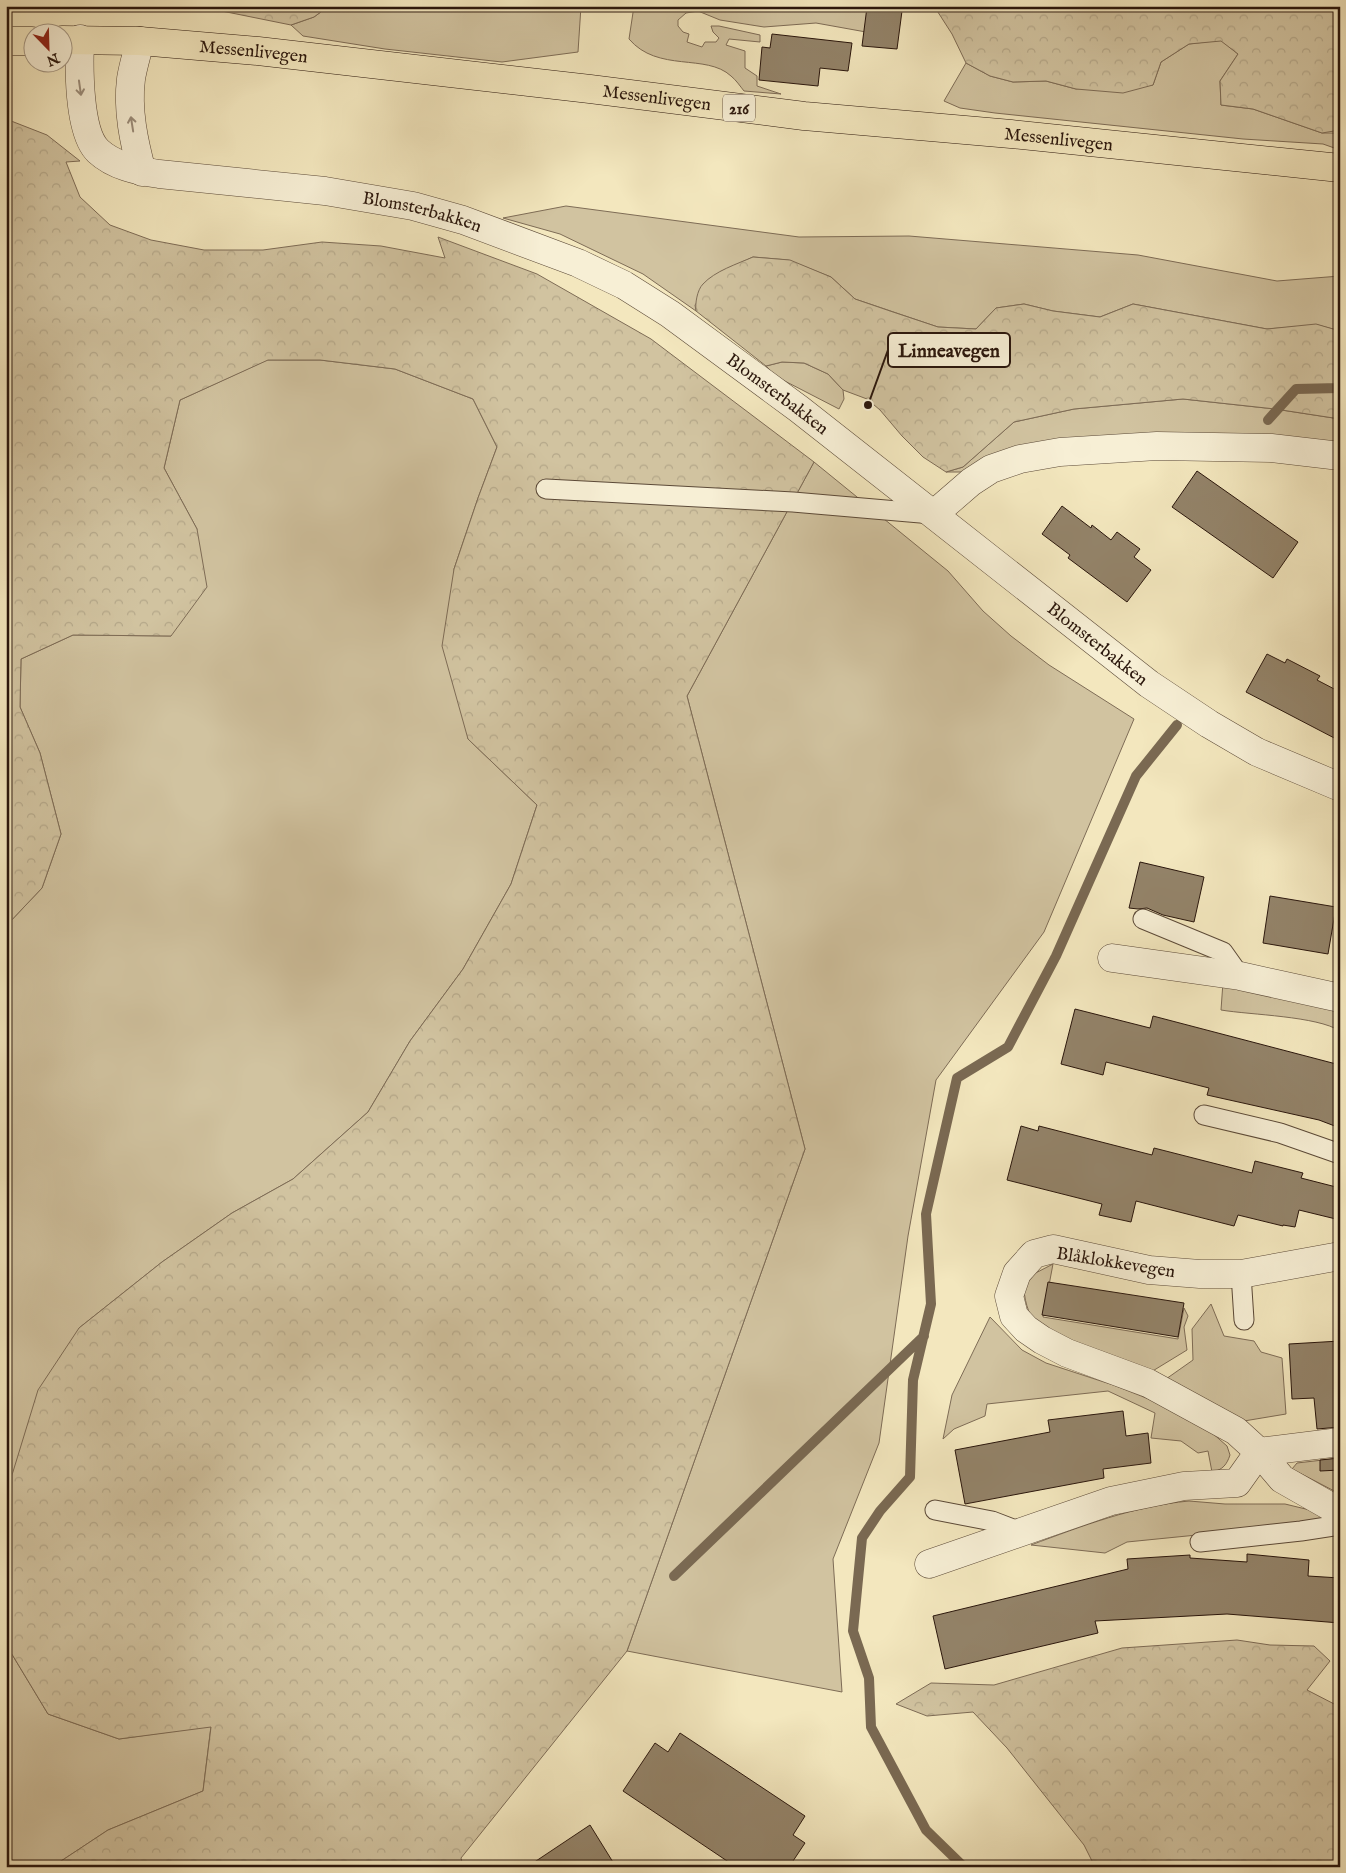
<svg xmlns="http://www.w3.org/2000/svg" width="1346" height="1873" font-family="'IM FELL English',serif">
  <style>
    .green { fill: #d1c3a0; stroke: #7e6c56 }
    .forest { fill: url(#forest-crowns); stroke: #7e6c56 }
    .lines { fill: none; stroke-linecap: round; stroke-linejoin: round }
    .stream { stroke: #7a6952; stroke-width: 10 }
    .building { fill: #938369; stroke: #2a160c }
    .service-casing { stroke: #5c4a38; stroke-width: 21 }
    .minor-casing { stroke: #5c4a38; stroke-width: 29 }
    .tertiary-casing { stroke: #5c4a38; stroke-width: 29 }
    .primary-casing { stroke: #2a160c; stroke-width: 29 }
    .service { stroke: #f7efd5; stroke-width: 19 }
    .minor { stroke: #f7efd5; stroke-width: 28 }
    .tertiary { stroke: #f7efd5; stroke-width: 28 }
    .primary { stroke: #f3e7be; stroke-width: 28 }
    .oneway { stroke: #9b8d7b }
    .labels { text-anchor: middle; stroke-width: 4; stroke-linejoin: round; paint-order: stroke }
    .shield { fill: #f7efd5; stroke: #685748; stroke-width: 1 }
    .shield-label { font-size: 16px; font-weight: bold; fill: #2a160c }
    .street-label { font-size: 18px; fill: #2a160c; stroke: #f7efd5 }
    .leader { fill: none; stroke: #2a160c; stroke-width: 2 }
    .callout-dot { fill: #2a160c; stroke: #f7efd5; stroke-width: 2 }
    .callout { fill: #f7efd5; stroke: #2a160c; stroke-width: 2 }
    .callout-label { font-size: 19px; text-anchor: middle; font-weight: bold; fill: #2a160c }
  </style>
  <defs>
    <pattern id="forest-crowns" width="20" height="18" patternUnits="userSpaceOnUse" patternTransform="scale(1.25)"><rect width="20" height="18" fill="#d1c3a0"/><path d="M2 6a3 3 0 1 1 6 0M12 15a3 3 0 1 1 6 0" fill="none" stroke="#b4a789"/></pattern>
  </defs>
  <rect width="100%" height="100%" fill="#f3e7be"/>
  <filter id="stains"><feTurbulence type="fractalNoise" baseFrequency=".004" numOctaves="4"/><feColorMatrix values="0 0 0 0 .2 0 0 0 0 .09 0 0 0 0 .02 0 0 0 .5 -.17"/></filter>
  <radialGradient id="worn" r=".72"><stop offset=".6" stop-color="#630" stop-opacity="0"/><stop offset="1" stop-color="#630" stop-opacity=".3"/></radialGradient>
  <path class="green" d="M 329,6 L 581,6 L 578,52 L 502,62 L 385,49 L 303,36 L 291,25 L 314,17 Z
    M 634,6 L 869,6 L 866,32 L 816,23 L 764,27 L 720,20 L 698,11 L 686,13 L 678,20 L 678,26 L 683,32 L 689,34 L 687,42 L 702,47 L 705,42 L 716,42 L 719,38 L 713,32 L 711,26 L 719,26 L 760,35 L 760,42 L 729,39 L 726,45 L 745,51 L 745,68 L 757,76 L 757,86 L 781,94 L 744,91 C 740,86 736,80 731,76 C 706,53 658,73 629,39 Z
    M 1221,40 L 1238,54 L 1220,81 L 1221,105 L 1253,109 L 1322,133 L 1340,133 L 1340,150 L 1323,144 L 1243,139 L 995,113 L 960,108 L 944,101 L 966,63 L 990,76 L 1013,82 L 1046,81 L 1076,89 L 1153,85 L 1161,62 L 1189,44 Z
    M 566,206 L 799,237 L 909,236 L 1138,255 L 1277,281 L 1340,276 L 1340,331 L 1318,325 L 1267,329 L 1133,304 L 1100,317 L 1053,311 L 1024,304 L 996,308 L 976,329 L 938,327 L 855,299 L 831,277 L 788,260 L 753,257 L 720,272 L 695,305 L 696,311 L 643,274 L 560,234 L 503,218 Z
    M 267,360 L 320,360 L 395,369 L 473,399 L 497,447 L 478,498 L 454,569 L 468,739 L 537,805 L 511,884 L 463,969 L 410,1041 L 368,1112 L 293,1179 L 232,1213 L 162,1262 L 79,1328 L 10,1651 L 48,1714 L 119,1739 L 211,1726 L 203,1791 L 108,1830 L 52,1867 L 6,1867 L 6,926 L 42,888 L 61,834 L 40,753 L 20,707 L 21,659 L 73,635 L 171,636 L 197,529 L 164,468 L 180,400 Z
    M 782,362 L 804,363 L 828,374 L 843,390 L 844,399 L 839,409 L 777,377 L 766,366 Z
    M 1183,399 L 1275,409 L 1340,419 L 1340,442 L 1297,439 L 974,467 L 962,472 L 946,472 L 963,467 L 1014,422 L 1074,409 Z
    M 814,462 L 948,571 L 983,611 L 1011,636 L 1049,665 L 1134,719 L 1044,932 L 936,1080 L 908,1236 L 879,1443 L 833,1559 L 842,1692 L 627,1651 L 805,1149 L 687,696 Z
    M 1223,982 L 1340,1008 L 1340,1031 C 1317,1016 1251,1015 1221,1010 Z
    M 1053,1264 L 1043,1317 L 1178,1339 L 1184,1308 L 1188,1316 L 1184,1327 L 1187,1350 L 1151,1372 C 1126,1364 1046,1341 1033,1320 C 1026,1308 1023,1293 1024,1279 Z
    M 1211,1304 L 1224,1336 L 1254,1341 L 1261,1352 L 1282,1358 L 1286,1414 L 1238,1422 L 1166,1379 L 1193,1360 L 1192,1329 Z
    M 990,1317 L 1022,1350 L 1046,1363 L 1113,1385 L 1159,1403 L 1211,1432 L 1227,1446 L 1230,1455 C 1227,1464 1223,1470 1212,1472 L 1208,1451 L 1198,1453 L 1181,1441 L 1151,1438 L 1155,1413 L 1108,1391 L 987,1404 L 985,1416 L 954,1429 L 943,1439 L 952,1395 Z
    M 1340,1458 L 1340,1494 L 1292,1469 L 1297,1463 Z
    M 1189,1501 L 1225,1504 L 1285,1504 L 1318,1512 L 1327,1522 L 1127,1542 L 1105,1553 L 1031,1545 C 1082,1526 1134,1506 1189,1501 Z"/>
  <path class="forest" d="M 197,6 L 329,6 L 314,17 L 291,25 Z
    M 934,6 L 1340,6 L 1340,130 L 1322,133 L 1253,109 L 1221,105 L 1220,81 L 1238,54 L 1221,41 L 1189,44 L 1161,62 L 1153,85 L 1123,93 L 1076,89 L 1046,81 L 1013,82 L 990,76 L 966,63 L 952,34 Z
    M 6,119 L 47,135 L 80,161 L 66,162 L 80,197 L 110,225 L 151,240 L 204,250 L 263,250 L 322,242 L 381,246 L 445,258 L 438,237 L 537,274 L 651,339 L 814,462 L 687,696 L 805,1149 L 627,1651 L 461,1858 L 463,1867 L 52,1867 L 108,1830 L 203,1791 L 211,1727 L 119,1739 L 48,1714 L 10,1651 L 12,1475 L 38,1390 L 79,1328 L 162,1262 L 232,1213 L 293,1179 L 368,1112 L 410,1041 L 463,969 L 511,884 L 537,805 L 468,739 L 442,646 L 454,569 L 478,498 L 497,447 L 473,399 L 395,369 L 320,360 L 268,360 L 180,400 L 164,468 L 197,529 L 207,587 L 171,636 L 73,635 L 21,659 L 20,707 L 40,753 L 61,834 L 42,888 L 6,926 Z
    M 753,257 L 790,260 L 831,277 L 855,299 L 893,312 L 938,327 L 976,329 L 996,308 L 1024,304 L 1053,311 L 1100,317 L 1133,304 L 1267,329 L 1316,324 L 1340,331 L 1340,419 L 1275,409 L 1183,399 L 1074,409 L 1014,422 L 963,467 L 946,472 L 923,457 L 902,436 L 880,410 L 867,399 L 843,390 L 828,374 L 804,363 L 782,362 L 766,366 L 696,311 C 695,304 697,290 703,284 C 715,271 737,264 753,257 Z
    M 1237,1640 L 1270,1645 L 1314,1646 L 1330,1661 L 1307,1690 L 1340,1707 L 1340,1867 L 1095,1867 L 1084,1845 L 1007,1748 L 973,1712 L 927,1716 L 896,1704 L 931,1683 L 994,1685 L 1122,1648 Z"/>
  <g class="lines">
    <path class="stream" d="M 1268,420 L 1296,389 L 1339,388 L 1340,385
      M 674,1576 L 924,1336
      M 964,1867 L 926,1830 L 871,1727 L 869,1678 L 853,1631 L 862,1538 L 880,1511 L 910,1477 L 913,1380 L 931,1304 L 926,1214 L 957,1078 L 1008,1047 L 1056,956 L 1136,776 L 1177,725"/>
  </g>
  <path class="building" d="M 867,7 L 902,11 L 897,49 L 862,46 Z
    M 772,34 L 852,43 L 848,71 L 820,68 L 818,86 L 759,80 L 762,47 L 770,48 Z
    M 1197,471 L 1298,542 L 1273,578 L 1172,507 Z
    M 1062,506 L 1091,528 L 1092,525 L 1111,540 L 1117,532 L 1140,549 L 1134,557 L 1151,570 L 1127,602 L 1068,558 L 1070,555 L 1042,534 Z
    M 1267,654 L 1285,663 L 1287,659 L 1320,676 L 1317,680 L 1340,692 L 1340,741 L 1246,692 Z
    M 1140,862 L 1204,877 L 1194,922 L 1163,915 L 1147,908 L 1138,909 L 1129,908 Z
    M 1270,896 L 1336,907 L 1328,954 L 1263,943 Z
    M 1075,1009 L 1150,1028 L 1153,1016 L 1340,1065 L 1340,1128 L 1319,1120 L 1207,1095 L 1209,1088 L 1106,1062 L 1103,1075 L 1061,1064 Z
    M 1021,1126 L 1038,1131 L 1039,1126 L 1152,1155 L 1154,1148 L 1252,1173 L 1255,1161 L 1303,1173 L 1301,1178 L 1340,1188 L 1340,1220 L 1299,1210 L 1295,1227 L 1283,1225 L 1283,1226 L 1238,1215 L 1234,1226 L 1136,1201 L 1131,1222 L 1099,1215 L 1102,1204 L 1007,1180 Z
    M 1048,1282 L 1184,1303 L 1178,1337 L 1042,1315 Z
    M 1340,1341 L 1340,1427 L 1317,1429 L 1314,1398 L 1292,1399 L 1289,1344 Z
    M 1123,1411 L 1126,1436 L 1148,1433 L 1151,1463 L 1103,1469 L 1104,1478 L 965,1504 L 955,1450 L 1050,1432 L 1048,1420 Z
    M 1340,1458 L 1340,1470 L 1320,1471 L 1320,1460 Z
    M 1247,1554 L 1309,1560 L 1308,1576 L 1340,1578 L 1340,1623 L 1227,1614 L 1095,1621 L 1098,1633 L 945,1669 L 933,1616 L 1128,1569 L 1127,1559 L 1190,1555 L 1190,1558 L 1247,1562 Z
    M 680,1733 L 805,1816 L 793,1835 L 805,1843 L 789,1867 L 736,1867 L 623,1791 L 655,1743 L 668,1752 Z
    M 590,1825 L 616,1867 L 527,1867 Z"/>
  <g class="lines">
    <g class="service-casing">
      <path id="service" d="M 546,489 L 793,502 L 932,514
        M 1143,919 L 1223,952 L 1240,976
        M 1204,1115 L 1280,1133 L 1340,1154
        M 1241,1274 L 1244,1320
        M 935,1510 L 992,1521 L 1021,1532
        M 1200,1542 L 1301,1531 L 1340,1525"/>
    </g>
    <g class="minor-casing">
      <path id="minor" d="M 934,514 L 971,482 L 991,469 L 1020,459 L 1060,452 L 1157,446 L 1271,448 L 1340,456
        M 1112,958 L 1240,976 L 1340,998
        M 1340,1256 L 1241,1274 L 1200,1274 L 1149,1270 L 1053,1249 L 1034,1254 L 1017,1273 L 1009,1296 L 1014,1316 L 1026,1329 L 1042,1340 L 1067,1353 L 1148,1383 L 1236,1431 L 1259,1452 L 1282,1479 L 1340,1512
        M 929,1564 L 1111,1501 L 1184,1486 L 1237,1483 L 1259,1452 L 1340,1442"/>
    </g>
    <g class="tertiary-casing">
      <g id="tertiary">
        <path id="s1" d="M 80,39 C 79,66 78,132 98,151 C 114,166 138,171 159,174 L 325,191 L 413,206 L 463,220 L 578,263 L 624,285 L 670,314 L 799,409 L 1149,684 L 1209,724 L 1257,752 L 1340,787"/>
        <path d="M 140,41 C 137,54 133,66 131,79 C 127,110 134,142 142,172"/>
      </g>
    </g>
    <g class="primary-casing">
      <g id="primary">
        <path id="s2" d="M 62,40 L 140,41 L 258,51 L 590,89 L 804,116 L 1011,134 L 1340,168"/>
        <path d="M 6,41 L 32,41"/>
      </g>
    </g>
    <use href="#service" class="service"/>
    <use href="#minor" class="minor"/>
    <use href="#tertiary" class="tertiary"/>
    <use href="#primary" class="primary"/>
  </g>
  <defs><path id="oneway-shaft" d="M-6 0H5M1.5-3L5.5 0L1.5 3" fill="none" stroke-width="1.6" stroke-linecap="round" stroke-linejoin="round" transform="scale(1.25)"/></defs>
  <g class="oneway">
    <use href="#oneway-shaft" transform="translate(80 88) rotate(82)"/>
    <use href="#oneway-shaft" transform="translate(132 124) rotate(-99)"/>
  </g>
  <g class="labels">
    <rect class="shield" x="723" y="94.5" width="32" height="27" rx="4"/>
    <g class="shield-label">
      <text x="739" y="114">216</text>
    </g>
    <g class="street-label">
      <text dy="6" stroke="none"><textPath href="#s2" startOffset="192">Messenlivegen</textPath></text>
      <text dy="6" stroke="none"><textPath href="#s2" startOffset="598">Messenlivegen</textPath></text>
      <text dy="6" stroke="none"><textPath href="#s2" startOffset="1002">Messenlivegen</textPath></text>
      <text dy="6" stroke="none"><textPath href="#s1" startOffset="448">Blomsterbakken</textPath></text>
      <text dy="6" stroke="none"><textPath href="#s1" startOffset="852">Blomsterbakken</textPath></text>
      <text dy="6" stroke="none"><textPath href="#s1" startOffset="1258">Blomsterbakken</textPath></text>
      <text transform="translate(1116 1262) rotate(9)" y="6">Blåklokkevegen</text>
    </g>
  </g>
  <path class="leader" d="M868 405L888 350"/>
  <circle class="callout-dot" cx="868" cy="405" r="5"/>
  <rect class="callout" x="888" y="333" width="122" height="34" rx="5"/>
  <g class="callout-label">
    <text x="949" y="357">Linneavegen</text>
  </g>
  <rect width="1346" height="1873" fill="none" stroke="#f3e7be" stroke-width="25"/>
  <rect x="8" y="8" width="1331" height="1858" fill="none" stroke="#2a160c" stroke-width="2.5"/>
  <rect x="12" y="12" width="1321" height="1848" fill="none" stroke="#2a160c"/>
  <g transform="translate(48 48) rotate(157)"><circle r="24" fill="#f7efd5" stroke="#a59885"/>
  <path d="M0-4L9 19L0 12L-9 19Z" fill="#8f2418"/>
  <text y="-8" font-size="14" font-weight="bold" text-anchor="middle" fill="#2a160c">N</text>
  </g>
  <rect width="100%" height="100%" filter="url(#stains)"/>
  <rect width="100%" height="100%" fill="url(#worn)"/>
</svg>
